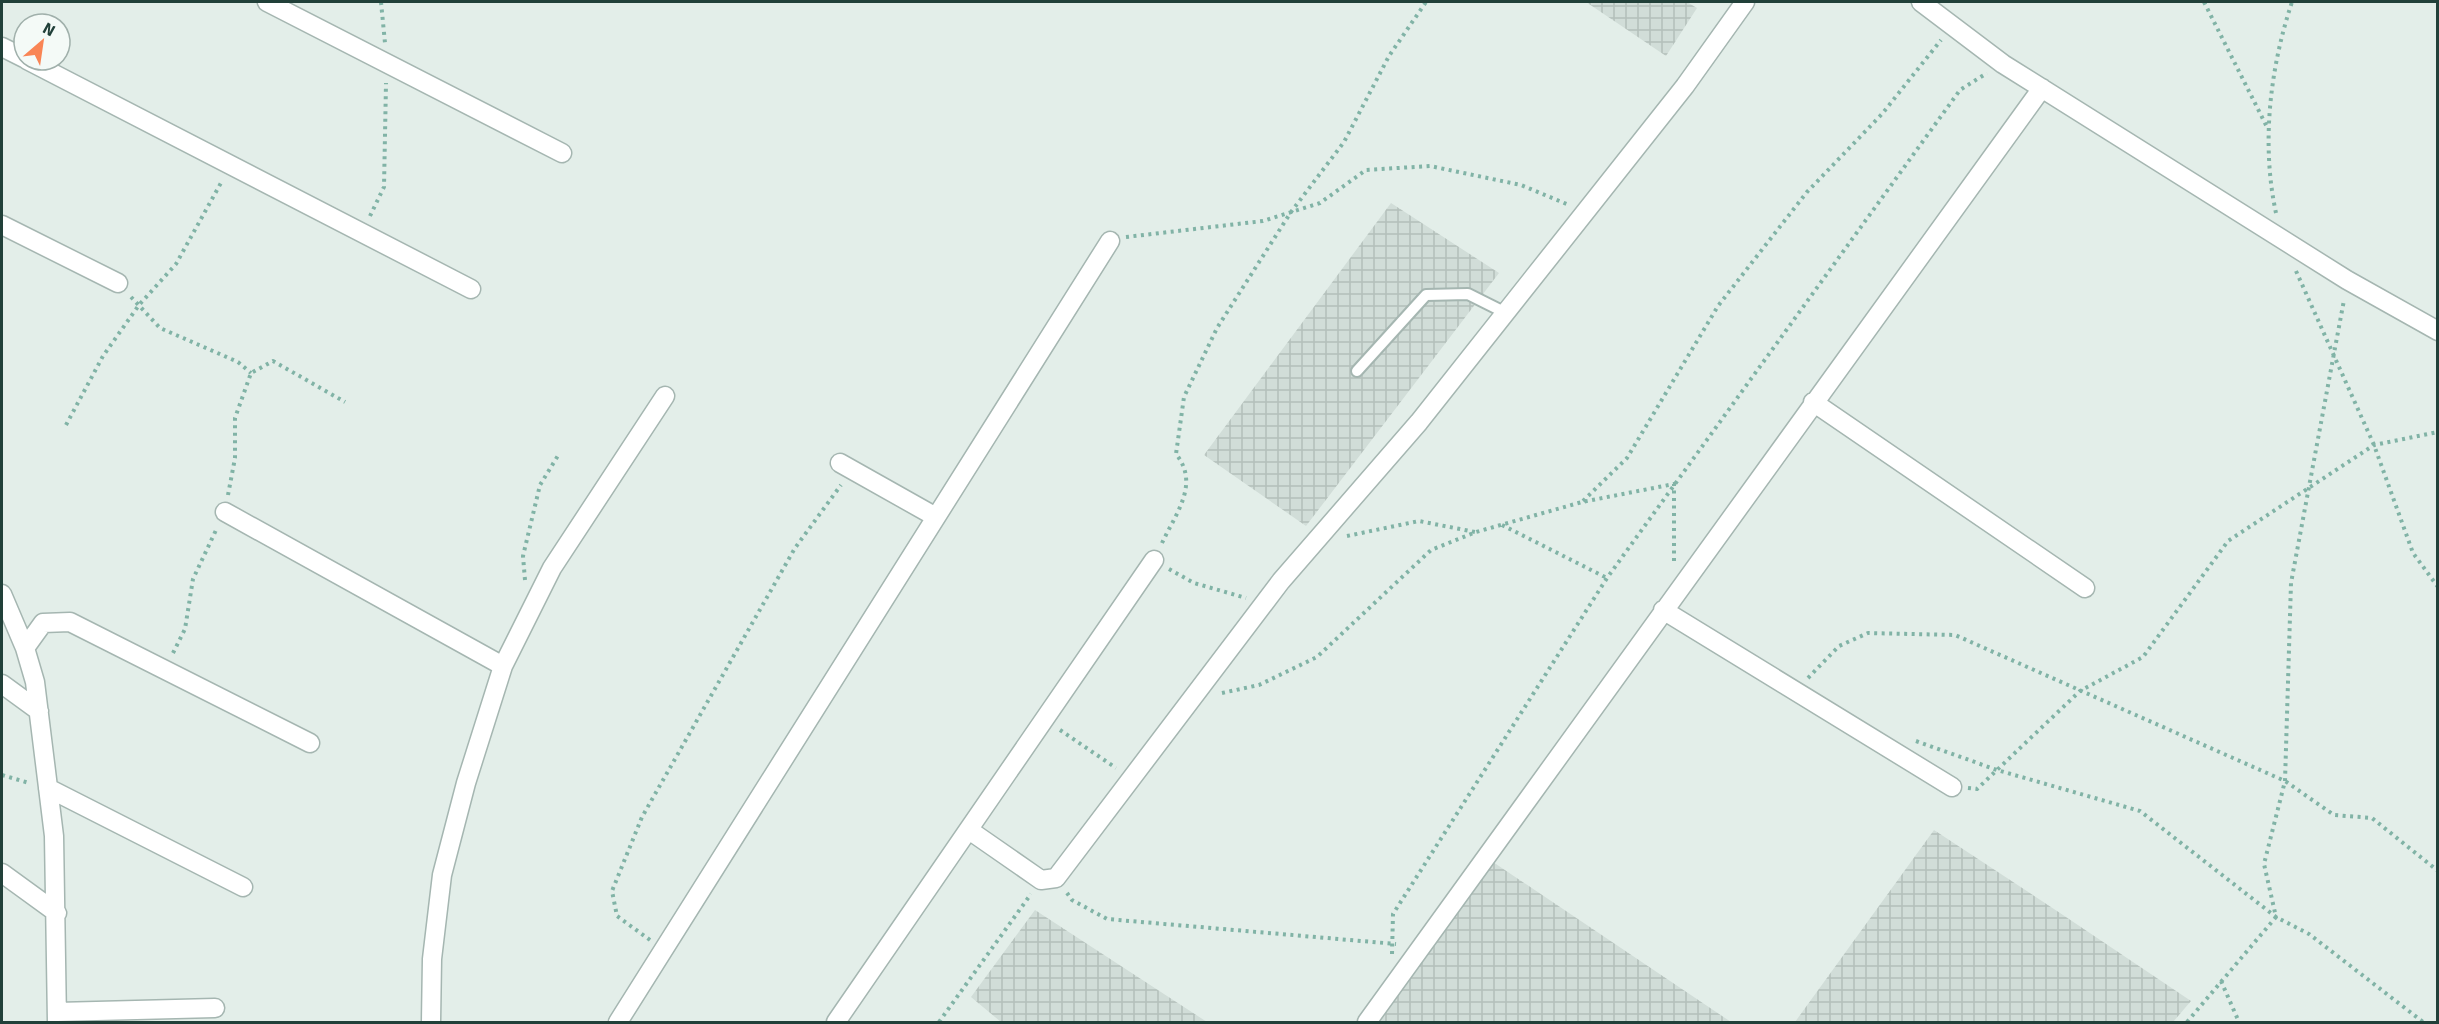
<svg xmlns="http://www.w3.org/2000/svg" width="2439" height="1024" font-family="Signika,sans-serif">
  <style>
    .industrial { fill: url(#industrial-grid) }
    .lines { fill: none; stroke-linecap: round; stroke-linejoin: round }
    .service-casing { stroke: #a5b6b1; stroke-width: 14 }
    .minor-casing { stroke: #a5b6b1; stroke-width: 21 }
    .path { stroke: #81b3a6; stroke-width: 4; stroke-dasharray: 3 4.5; stroke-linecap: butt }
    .service { stroke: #fff; stroke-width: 10 }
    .minor { stroke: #fff; stroke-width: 18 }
  </style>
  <defs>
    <pattern id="industrial-grid" width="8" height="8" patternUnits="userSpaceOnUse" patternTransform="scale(1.5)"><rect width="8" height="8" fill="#d1ddd8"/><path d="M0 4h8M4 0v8" fill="none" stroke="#b3bfba"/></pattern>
  </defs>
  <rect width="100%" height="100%" fill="#e3eee9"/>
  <path class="industrial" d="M 1586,2 L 1687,2 L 1697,8 L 1666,56 Z
    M 1391,203 L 1499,273 L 1306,526 L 1204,455 Z
    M 1934,830 L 2060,913 L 2191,1001 L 2173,1022 L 1795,1022 Z
    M 1493,862 L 1731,1022 L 1379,1022 Z
    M 1035,910 L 1207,1022 L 1001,1022 L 971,997 Z"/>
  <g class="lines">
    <g class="service-casing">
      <path id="service" d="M 1357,371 L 1426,295 L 1468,294 L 1506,313"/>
    </g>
    <g class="minor-casing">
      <path id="minor" d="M 267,2 L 562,153
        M 1921,2 L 2003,64 L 2347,280 L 2438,331
        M 2,47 L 24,58
        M 27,60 L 471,289
        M 2,225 L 118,283
        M 1813,402 L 2085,588
        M 840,463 L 936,517
        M 225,512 L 503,666
        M 2,594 L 25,648 L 35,682 L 54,836 L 57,1022
        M 1663,610 L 1952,787
        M 25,648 L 43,623 L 70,622 L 310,743
        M 2,684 L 39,711
        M 48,788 L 243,887
        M 969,830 L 1041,880 L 1056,878 L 1281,581 L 1419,422 L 1685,86 L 1745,2
        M 2,873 L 57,913
        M 57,1012 L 215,1008
        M 431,1022 L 432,959 L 442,875 L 466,783 L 503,666 L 552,568 L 665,396
        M 618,1022 L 1110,241
        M 836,1022 L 1154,560
        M 1367,1022 L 2042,88"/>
    </g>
    <path class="path" d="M 381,2 L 385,43
      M 2204,2 L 2268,129
      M 2276,213 C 2261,144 2270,68 2292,2
      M 370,216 L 384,187 L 386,83
      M 1126,237 L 1263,221 L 1320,203 L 1366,170 L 1430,166 L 1521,185 L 1569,205
      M 2296,271 L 2374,445 L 2413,553 L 2438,587
      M 131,297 L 160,328 L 238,362 L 251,373
      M 66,425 L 103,356 L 139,305 L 176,264 L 222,181
      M 228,495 L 235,458 L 235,418 L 251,373 L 273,361 L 345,402
      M 1583,501 L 1627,458 L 1718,306 L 1807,192 L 1882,114 L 1941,40
      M 1502,525 L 1607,578
      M 1347,536 L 1419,521 L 1475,532
      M 1162,543 C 1176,513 1200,484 1176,454 L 1184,397 L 1217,328 L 1291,212 L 1344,142 L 1389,56 L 1426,2
      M 1169,569 L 1194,583 L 1246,598
      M 525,580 L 523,556 L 540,485 L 559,454
      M 173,653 L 185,629 L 193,579 L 217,528
      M 1808,678 L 1839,646 L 1868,633 L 1955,635 L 2285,781 L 2334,815 L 2372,818 L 2438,871
      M 1222,693 L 1259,685 L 1317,657 L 1431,550 L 1476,532 L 1582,502 L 1674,484 L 1674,565
      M 1060,730 L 1116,768
      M 1916,741 L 1997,770 L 2140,811 L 2276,917 L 2309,934 L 2423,1022
      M 2,775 L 29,783
      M 1968,788 L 1977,789 L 2080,691 L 2143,657 L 2228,541 L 2374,445 L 2438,432
      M 1067,893 L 1072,900 L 1107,919 L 1396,944
      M 650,940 L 617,916 L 612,891 L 642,817 L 795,548 L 841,485
      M 1392,954 L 1393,914 L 1607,578 L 1960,90 L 1987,73
      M 2221,981 L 2239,1022
      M 939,1022 L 1031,894
      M 2187,1022 L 2276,917 L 2264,864 L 2285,781 L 2291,583 L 2344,300"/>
    <use href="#service" class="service"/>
    <use href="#minor" class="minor"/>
  </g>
  <rect width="2439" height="1024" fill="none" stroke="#214039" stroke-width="6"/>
  <g transform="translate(42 42) rotate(29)"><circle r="28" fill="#f4faf7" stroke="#a0b0ab" stroke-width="1.5"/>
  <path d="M0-4.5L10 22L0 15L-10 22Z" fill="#f98555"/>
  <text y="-9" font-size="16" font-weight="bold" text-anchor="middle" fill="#214039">N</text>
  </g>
</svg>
